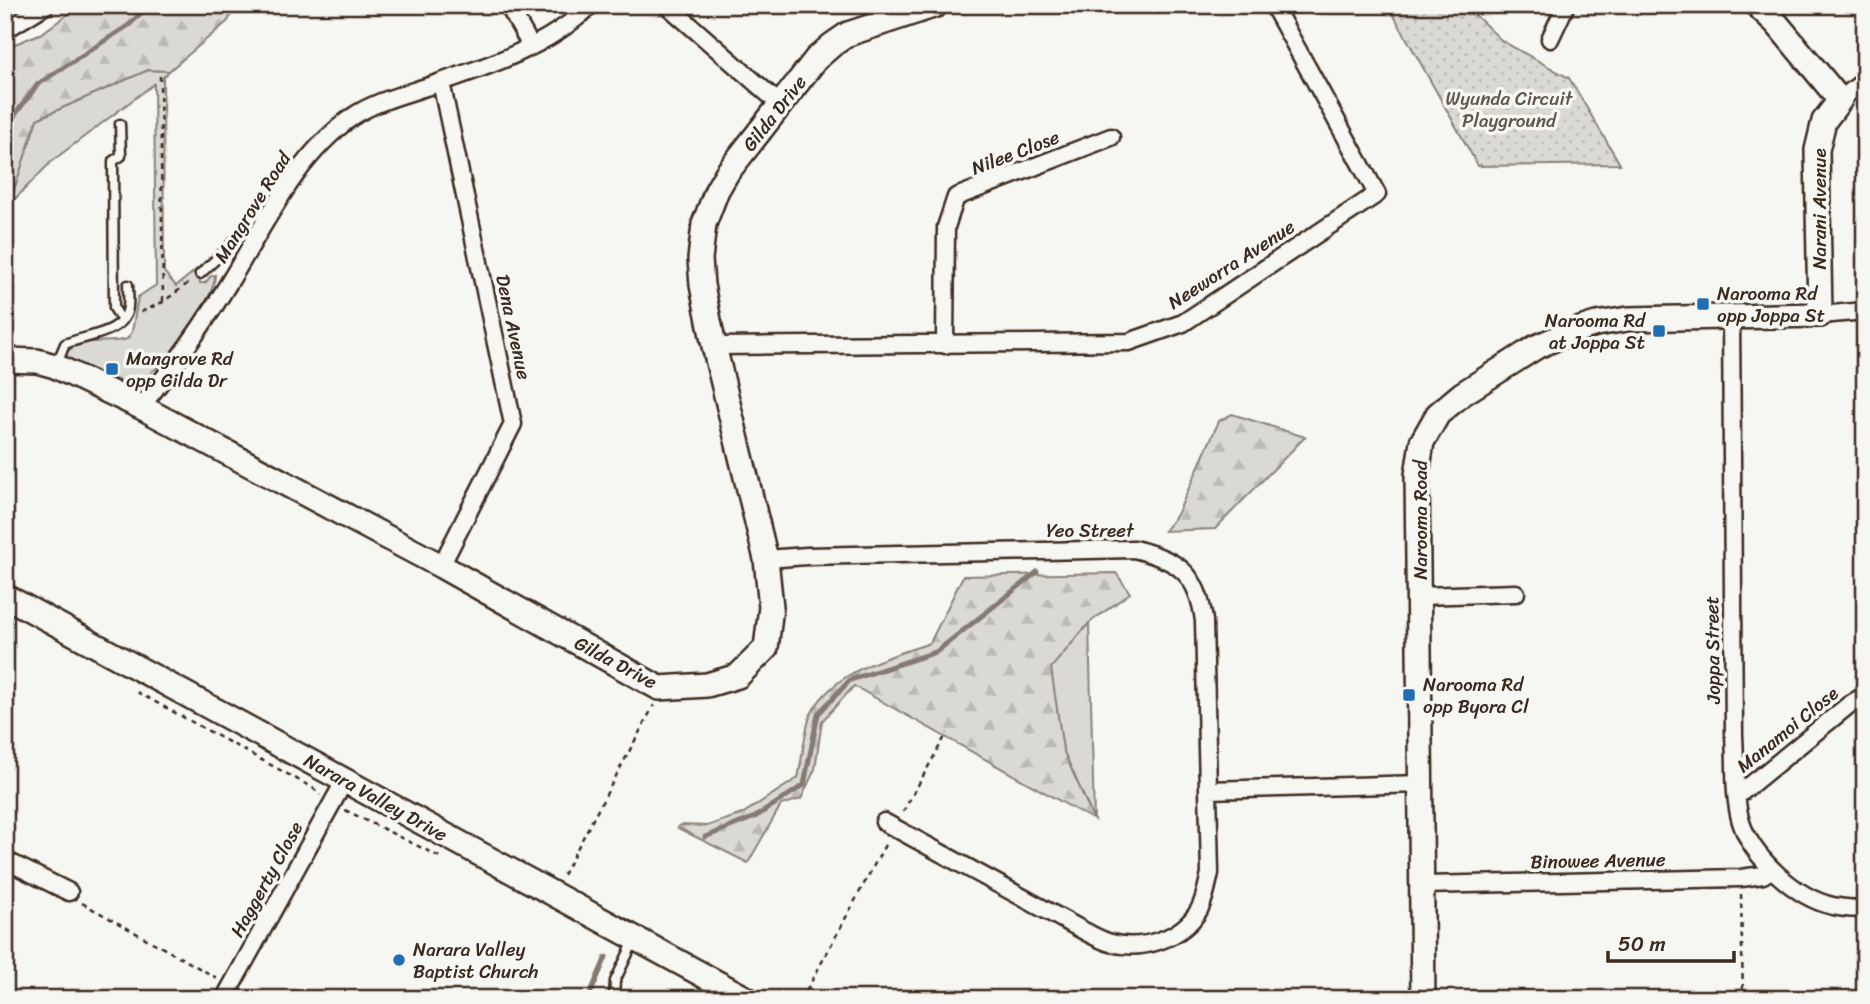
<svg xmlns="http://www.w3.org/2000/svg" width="1870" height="1004" font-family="Sriracha,sans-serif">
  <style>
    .green { fill: #dad9d3; stroke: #8a8278; stroke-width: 2 }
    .forest { fill: url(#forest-firs); stroke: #8a8278; stroke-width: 2 }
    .park { fill: url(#park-dots); stroke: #8a8278; stroke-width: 2 }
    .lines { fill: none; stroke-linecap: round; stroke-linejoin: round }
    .stream { stroke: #857a71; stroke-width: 5 }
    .lane-casing { stroke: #3b2a1e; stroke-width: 13 }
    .street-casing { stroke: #3b2a1e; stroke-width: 21 }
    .secondary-casing { stroke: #3b2a1e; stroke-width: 28 }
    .path { stroke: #3b2a1e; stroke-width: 2.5; stroke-dasharray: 5 5; stroke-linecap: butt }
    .lane { stroke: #f6f6f2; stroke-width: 8 }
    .street { stroke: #f6f6f2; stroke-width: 16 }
    .secondary { stroke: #f6f6f2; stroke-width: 23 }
    .poi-dot { fill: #1f6fb2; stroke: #f6f6f2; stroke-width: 2.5 }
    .labels { text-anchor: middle; stroke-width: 7; stroke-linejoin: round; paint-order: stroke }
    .park-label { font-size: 19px; fill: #63564b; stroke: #f6f6f2 }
    .street-label { font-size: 19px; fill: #3b2a1e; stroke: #f6f6f2 }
    .poi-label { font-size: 19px; fill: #3b2a1e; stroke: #f6f6f2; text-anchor: start }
  </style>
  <defs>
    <pattern id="forest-firs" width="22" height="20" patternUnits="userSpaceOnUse" patternTransform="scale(1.75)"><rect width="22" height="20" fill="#dad9d3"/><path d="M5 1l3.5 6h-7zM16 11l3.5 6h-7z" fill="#bcbab5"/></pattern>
    <pattern id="park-dots" width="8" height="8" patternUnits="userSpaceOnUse" patternTransform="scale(1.75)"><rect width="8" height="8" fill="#dad9d3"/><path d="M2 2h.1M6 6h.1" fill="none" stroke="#bcbab5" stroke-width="1.8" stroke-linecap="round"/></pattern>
  </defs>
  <rect width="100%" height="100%" fill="#f6f6f2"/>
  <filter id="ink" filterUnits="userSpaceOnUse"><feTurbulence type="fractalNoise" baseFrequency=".0143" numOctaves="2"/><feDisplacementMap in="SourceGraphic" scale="14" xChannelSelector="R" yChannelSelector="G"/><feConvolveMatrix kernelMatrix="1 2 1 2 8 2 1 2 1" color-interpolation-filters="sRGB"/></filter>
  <g filter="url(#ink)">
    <path class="green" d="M 148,70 L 169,71 L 163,77 L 164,272 L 176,286 L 196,270 L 200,283 L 205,283 L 211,276 L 215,275 C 215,301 165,370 140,379 C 124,386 108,377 93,370 C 84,366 71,363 66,354 C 77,336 109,345 127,339 L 132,332 L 138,297 L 156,285 L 154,84 L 52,161 L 9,205 L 37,119 Z
      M 1089,623 L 1094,820 L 1063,750 L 1050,668 Z"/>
    <path class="forest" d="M 81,5 L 236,5 L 228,21 L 169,71 L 148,70 L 37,119 L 9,205 L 5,208 L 5,48 L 42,33 Z
      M 1232,414 L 1305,437 L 1215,529 L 1164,531 L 1177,515 L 1219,421 Z
      M 1116,573 L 1130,593 L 1089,623 L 1051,668 L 1063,750 L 1094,820 L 854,686 L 822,721 L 815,769 L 801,799 L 781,805 L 748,863 L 678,828 L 680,825 L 707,826 L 742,814 L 798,778 C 802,761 805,727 811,714 C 834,670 887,658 930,643 L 963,576 Z"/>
    <path class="park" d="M 1388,5 L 1465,5 L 1502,41 L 1569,78 L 1620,164 L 1478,166 Z"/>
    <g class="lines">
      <path class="stream" d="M 5,128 L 38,84 L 129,25 L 149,5
        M 705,837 L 755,817 L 804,785 L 818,714 L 850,680 L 936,652 L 1037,572
        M 588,999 L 606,957"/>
      <g class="lane-casing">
        <path id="lane" d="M 120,124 L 121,156 L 113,161 L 114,308 L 122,321
          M 200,274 L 227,249 L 254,216 L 268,212
          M 57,363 L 65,344 C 86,335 125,334 128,307 C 129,300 128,292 128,285
          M 614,999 L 615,981 L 634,941"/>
      </g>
      <g class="street-casing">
        <path id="street" d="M 508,5 L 531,46
          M 667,5 L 781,105
          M 5,30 L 46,5
          M 1550,39 L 1566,5
          M 1840,100 L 1865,80
          M 1820,315 L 1865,311
          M 1731,316 L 1734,736 C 1736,763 1733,795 1741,822 C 1752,857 1796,898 1833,906 C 1843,908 1854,909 1865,909
          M 945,345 L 946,227 L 956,197 L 1111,137
          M 714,346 L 1129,342 L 1183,323 L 1377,194 L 1273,5
          M 141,407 C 174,366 203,326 230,281 C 266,223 295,158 352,117 C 374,102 402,95 426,87 C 483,68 547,48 591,5
          M 766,559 L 807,556 L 1134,549 C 1179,560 1198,574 1204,621 L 1210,873 C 1207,886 1205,899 1199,910 C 1182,939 1142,951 1111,943 C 1103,941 1094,936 1086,932 L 884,822
          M 441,566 L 513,424 L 441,82
          M 1420,596 L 1516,593
          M 1208,790 L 1422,784
          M 1737,796 L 1850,704 L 1865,695
          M 5,860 L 69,892
          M 1423,885 L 1741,878 L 1763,875 L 1772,869
          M 224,999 L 345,780"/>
      </g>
      <g class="secondary-casing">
        <path id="secondary" d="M 5,360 L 37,361 L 55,366 L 141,407 L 441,566 L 659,688 L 707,685 L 738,676 L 766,648 L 771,607 L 766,559 L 714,346 L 702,285 L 700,259 L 704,224 L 717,190 L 727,173 L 816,59 L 832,45 L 848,34 L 936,5
          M 5,596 L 747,999
          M 1423,999 L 1417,475 L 1422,442 L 1438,414 L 1462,394 L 1536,347 L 1571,332 L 1596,324 L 1628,319 L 1820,315 L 1817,150 L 1824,121 L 1840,100 L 1777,24 L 1757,5"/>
      </g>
      <path class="path" d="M 160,76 L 163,302
        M 141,312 L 163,302 L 191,281
        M 137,692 L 313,788 L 320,795
        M 345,810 L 440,857
        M 903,812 L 947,733
        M 563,875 L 654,705
        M 1741,894 L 1743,999
        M 82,903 L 217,978
        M 802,999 L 886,843"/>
      <use href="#lane" class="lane"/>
      <use href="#street" class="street"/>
      <use href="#secondary" class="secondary"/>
    </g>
  </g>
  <g class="poi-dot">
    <rect x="1696" y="297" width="14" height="14" rx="3.5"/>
    <rect x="1652" y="324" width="14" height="14" rx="3.5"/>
    <rect x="105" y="362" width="14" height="14" rx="3.5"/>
    <rect x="1402" y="688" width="14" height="14" rx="3.5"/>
    <circle cx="399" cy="960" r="7"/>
  </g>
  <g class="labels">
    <g class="park-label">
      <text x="1509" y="105">Wyunda Circuit<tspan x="1509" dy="22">Playground</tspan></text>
    </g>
    <g class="street-label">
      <text transform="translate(774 113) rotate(-52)" y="7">Gilda Drive</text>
      <text transform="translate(1015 152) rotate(-21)" y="7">Nilee Close</text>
      <text transform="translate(252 207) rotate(-58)" y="7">Mangrove Road</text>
      <text transform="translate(1819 209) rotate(-90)" y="7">Narani Avenue</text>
      <text transform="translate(1231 264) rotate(-33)" y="7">Neeworra Avenue</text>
      <text transform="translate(514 327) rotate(78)" y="7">Dena Avenue</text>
      <text transform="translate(1420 520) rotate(-90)" y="7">Narooma Road</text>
      <text x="1090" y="537">Yeo Street</text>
      <text transform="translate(1712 650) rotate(-91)" y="7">Joppa Street</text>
      <text transform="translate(616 662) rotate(28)" y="7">Gilda Drive</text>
      <text transform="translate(1787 729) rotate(-39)" y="7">Manamoi Close</text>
      <text transform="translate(376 797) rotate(29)" y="7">Narara Valley Drive</text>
      <text transform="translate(1598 860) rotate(-1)" y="7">Binowee Avenue</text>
      <text transform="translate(266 879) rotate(-61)" y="7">Haggerty Close</text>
    </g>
    <g class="poi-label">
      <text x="1717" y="300">Narooma Rd<tspan x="1717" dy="22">opp Joppa St</tspan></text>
      <text x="1645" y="327" text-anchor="end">Narooma Rd<tspan x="1645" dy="22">at Joppa St</tspan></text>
      <text x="126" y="365">Mangrove Rd<tspan x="126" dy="22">opp Gilda Dr</tspan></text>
      <text x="1423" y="691">Narooma Rd<tspan x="1423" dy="22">opp Byora Cl</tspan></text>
      <text x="413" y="956">Narara Valley<tspan x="413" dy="22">Baptist Church</tspan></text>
    </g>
  </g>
  <rect width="1870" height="1004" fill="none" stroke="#f6f6f2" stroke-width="28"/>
  <rect x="14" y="14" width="1842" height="976" fill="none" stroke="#3b2a1e" stroke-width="2.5" filter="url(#ink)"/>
  <path d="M1608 951v10h126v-10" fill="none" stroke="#3b2a1e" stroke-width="3.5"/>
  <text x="1618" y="951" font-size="21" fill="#3b2a1e" stroke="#f6f6f2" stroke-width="5" paint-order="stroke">50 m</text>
</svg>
